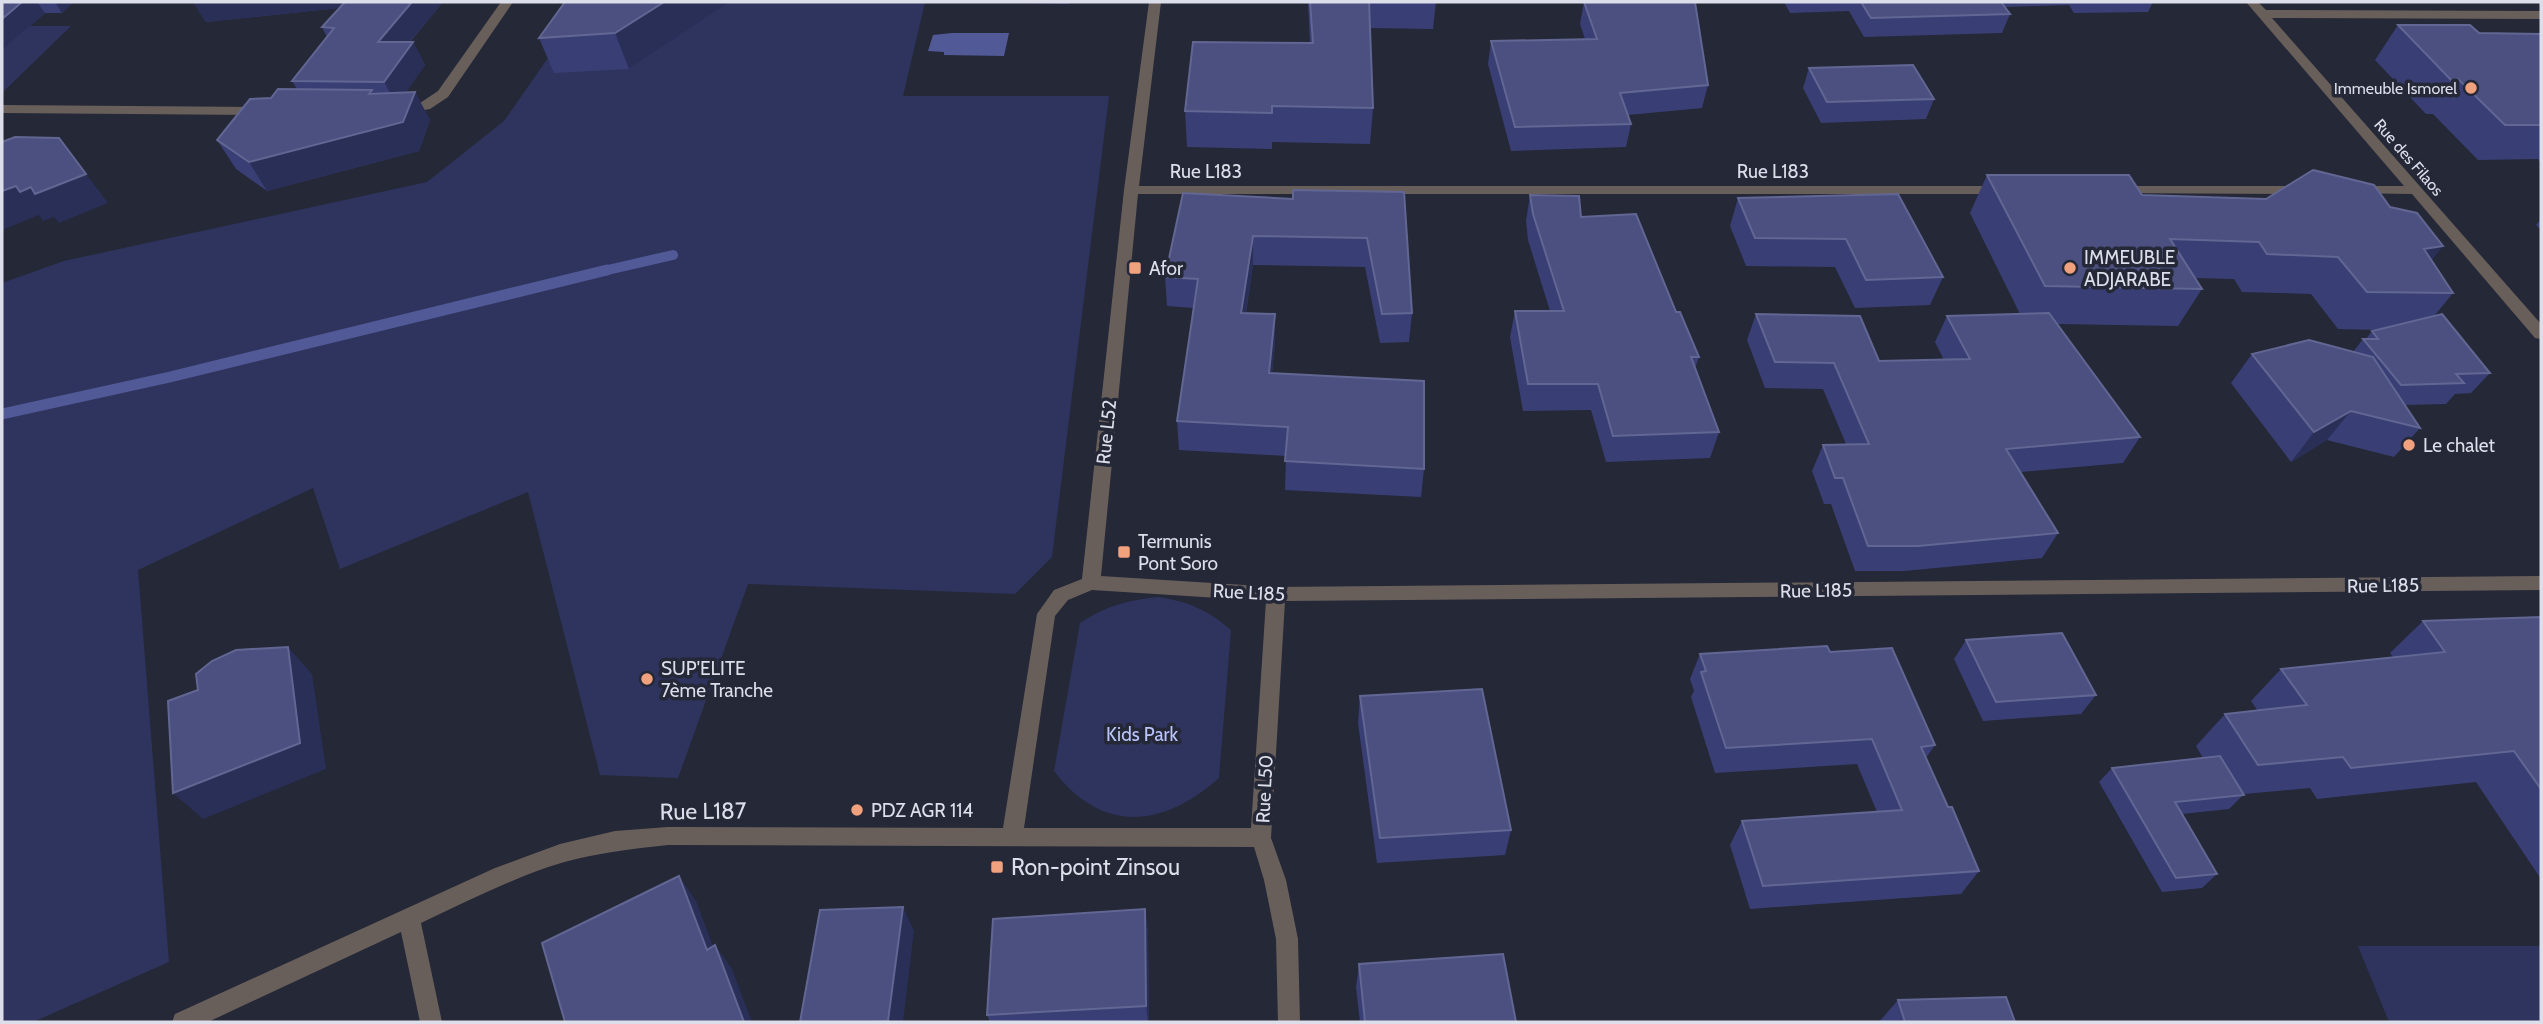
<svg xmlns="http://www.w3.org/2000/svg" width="2543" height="1024" font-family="Cabin,sans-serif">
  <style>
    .green { fill: #2f345e }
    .water { fill: #515a97 }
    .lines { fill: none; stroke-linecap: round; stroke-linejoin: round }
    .stream-far1 { stroke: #515a97; stroke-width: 10 }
    .stream { stroke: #515a97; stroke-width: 11 }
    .minor { fill: #685f5b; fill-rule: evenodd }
    .wall { fill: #393f75 }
    .shaded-wall { fill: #2a2f57 }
    .building { fill: #4b5081; stroke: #626692; stroke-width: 2 }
    .poi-dot { fill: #f2a17e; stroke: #252837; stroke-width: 2.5 }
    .labels { text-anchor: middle; stroke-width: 7; stroke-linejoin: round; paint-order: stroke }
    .far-poi-label { font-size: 16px; fill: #dcdee9; stroke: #252837; text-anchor: end }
    .far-street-label { font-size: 16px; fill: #dcdee9; stroke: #252837 }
    .street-label { font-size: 19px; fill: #dcdee9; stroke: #252837 }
    .poi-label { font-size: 19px; fill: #dcdee9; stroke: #252837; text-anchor: start }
    .park-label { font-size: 19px; fill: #bbc5fb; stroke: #252837 }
    .near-street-label { font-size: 23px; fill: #dcdee9; stroke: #252837 }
    .near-poi-label { font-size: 23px; fill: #dcdee9; stroke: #252837; text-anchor: start }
  </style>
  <rect width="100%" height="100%" fill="#252837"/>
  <path class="green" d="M 587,2 L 925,2 L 903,96 L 1109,96 L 1052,557 L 1015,594 L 748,584 L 678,778 L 600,775 L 528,492 L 340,569 L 313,488 L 138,570 L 169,962 L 33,1022 L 2,1022 L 2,283 L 64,261 L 427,182 L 504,121 Z
    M 2,26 L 71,26 L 2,93 Z
    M 1159,597 C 1189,602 1208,610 1231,630 L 1219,778 C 1163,828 1102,834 1054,771 L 1080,623 C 1106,606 1128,600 1159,597 Z
    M 2358,946 L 2541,946 L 2541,1022 L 2389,1022 Z"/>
  <path class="water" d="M 952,33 L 1009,33 L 1004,56 L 944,55 L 944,52 L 928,51 L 933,35 Z"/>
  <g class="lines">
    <path class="stream-far1" d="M 599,272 L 673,255"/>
    <path class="stream" d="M 2,414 L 170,377 L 607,270"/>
    <path class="minor" d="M 501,2 L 513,2 L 448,97 L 430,109 L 396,115 L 396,109 L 420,103 L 438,91 Z
      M 1149,2 L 1161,2 L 1139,186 L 2002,186 L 2009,190 L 2002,194 L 1138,194 L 1101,576 L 1276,587 L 2541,576 L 2541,590 L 1285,601 L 1271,838 L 1286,880 L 1298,939 L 1300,1022 L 1278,1022 L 1276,939 L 1264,880 L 1254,847 L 668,845 C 632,849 596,853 561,863 C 512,878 466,902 421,923 L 442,1022 L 420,1022 L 401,932 L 208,1022 L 172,1022 L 175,1014 L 495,868 L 560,844 L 615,831 L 668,827 L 1003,828 L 1037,614 L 1054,590 L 1082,579 L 1124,190 ZM 1092,590 L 1266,601 L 1251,828 L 1024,828 L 1055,616 L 1068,600 Z
      M 2246,2 L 2258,2 L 2266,10 L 2541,11 L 2541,19 L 2272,18 L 2541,324 L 2541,339 L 2535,338 L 2412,194 L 2350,193 L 2348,190 L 2355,186 L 2404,186 Z
      M 2,105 L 264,107 L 271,111 L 264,115 L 2,113 Z
      M 2117,186 L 2303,186 L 2310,190 L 2303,194 L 2112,193 L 2110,190 Z"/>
  </g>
  <path class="wall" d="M 2,2 L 73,2 L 62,13 L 45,13 L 2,50 Z
    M 193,2 L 443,2 L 410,42 L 413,42 L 425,65 L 406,92 L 415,92 L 430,120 L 419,151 L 267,191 L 236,169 L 217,140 L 271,98 L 297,89 L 292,81 L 327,37 L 322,27 L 339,8 L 206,22 Z
    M 989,2 L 1069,2 L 1069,4 Z
    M 1308,2 L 1436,2 L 1433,29 L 1370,28 L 1373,108 L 1370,144 L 1272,142 L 1272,149 L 1187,147 L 1185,111 L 1310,43 Z
    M 1584,2 L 1708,85 L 1702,108 L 1628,115 L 1631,124 L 1626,147 L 1511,151 L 1488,64 L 1491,41 L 1585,39 L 1580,24 Z
    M 1784,2 L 2153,2 L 2148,12 L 2074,13 L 2069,5 L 2005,7 L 2010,14 L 2002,33 L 1864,37 L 1849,11 L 1790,13 Z
    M 727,4 L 629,69 L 554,73 L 539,38 Z
    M 2398,25 L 2479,33 L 2541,34 L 2541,164 L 2538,159 L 2478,160 L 2433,114 L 2426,114 L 2375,60 Z
    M 1809,68 L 1934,99 L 1926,119 L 1821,123 L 1803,88 Z
    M 1987,175 L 2142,195 L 2390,207 L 2432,261 L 2453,293 L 2435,315 L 2490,373 L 2471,393 L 2455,394 L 2446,404 L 2404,405 L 2420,428 L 2394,457 L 2327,440 L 2291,462 L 2231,383 L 2252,354 L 2353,352 L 2363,339 L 2366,339 L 2372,331 L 2378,330 L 2338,329 L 2311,294 L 2242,292 L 2234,279 L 2195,278 L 2202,289 L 2178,326 L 2058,324 L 2140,437 L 2123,463 L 2021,472 L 2058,533 L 2042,558 L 1904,571 L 1855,571 L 1831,504 L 1824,504 L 1812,471 L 1823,445 L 1846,444 L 1823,389 L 1765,388 L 1747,340 L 1756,314 L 1879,361 L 1944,360 L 1935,342 L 1947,316 L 2020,314 L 1970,213 Z
    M 1404,192 L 1412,313 L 1409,342 L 1380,343 L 1365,267 L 1253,265 L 1246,313 L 1275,314 L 1275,343 L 1272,373 L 1424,469 L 1421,497 L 1285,490 L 1286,456 L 1179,450 L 1177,421 L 1194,308 L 1167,306 L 1165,277 L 1293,199 Z
    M 1898,194 L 1943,277 L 1930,305 L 1855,308 L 1835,267 L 1746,266 L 1730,226 L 1738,198 Z
    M 1530,195 L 1581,217 L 1676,312 L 1699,357 L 1695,368 L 1719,432 L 1710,458 L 1606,462 L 1591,410 L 1523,411 L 1510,337 L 1515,311 L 1550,311 L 1528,240 L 1526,221 Z
    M 2541,219 L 2541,230 L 2536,225 Z
    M 2541,617 L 2541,879 L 2476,782 L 2317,799 L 2310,788 L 2244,794 L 2229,809 L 2182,814 L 2217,874 L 2202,888 L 2162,892 L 2099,782 L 2112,768 L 2203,758 L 2196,746 L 2225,714 L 2258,711 L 2251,701 L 2281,669 L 2393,657 L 2390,653 L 2423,621 Z
    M 1966,640 L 2096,695 L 2081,714 L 1983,721 L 1954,659 Z
    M 1830,652 L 1935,745 L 1926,758 L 1948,807 L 1979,871 L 1961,894 L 1750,909 L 1730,845 L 1742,821 L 1877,812 L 1857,764 L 1715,773 L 1691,697 L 1694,691 L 1690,679 L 1700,654 Z
    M 1360,696 L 1511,830 L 1505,855 L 1377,863 L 1358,723 Z
    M 1145,909 L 1148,934 L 1149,1022 L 990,1022 L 987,1015 Z
    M 1359,964 L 1516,1022 L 1360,1022 L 1356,987 Z
    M 1898,1000 L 2015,1022 L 1879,1022 Z"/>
  <path class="shaded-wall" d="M 22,2 L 37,2 L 45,13 L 2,50 L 2,19 Z
    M 55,2 L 73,2 L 62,13 Z
    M 193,2 L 374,2 L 376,4 L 206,22 Z
    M 412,2 L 443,2 L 390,65 L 378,42 Z
    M 664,2 L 728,2 L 727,4 L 629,69 L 615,33 Z
    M 413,42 L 425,65 L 397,105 L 384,82 Z
    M 415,92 L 430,120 L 419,151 L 267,191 L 249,162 Z
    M 59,138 L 108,203 L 59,223 L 54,217 L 43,221 L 39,215 L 2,230 L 2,191 L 16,186 L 31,187 Z
    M 1253,236 L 1253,265 L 1241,342 L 1241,313 Z
    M 2443,246 L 2414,284 L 2424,249 Z
    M 1275,314 L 1275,343 L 1269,402 L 1269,373 Z
    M 2351,411 L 2327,440 L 2291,462 L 2314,432 Z
    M 288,647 L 312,674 L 326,769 L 203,819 L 173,793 Z
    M 679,876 L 696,901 L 723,973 L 707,950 Z
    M 903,907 L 914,931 L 903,1022 L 889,1022 Z
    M 1145,909 L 1148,934 L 1149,1022 L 1148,1022 L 1146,1006 Z
    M 715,945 L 732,969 L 752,1022 L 744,1022 Z"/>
  <path class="building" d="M 2,2 L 22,2 L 2,19 Z
    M 345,2 L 412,2 L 378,42 L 413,42 L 384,82 L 292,81 L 334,28 L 322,27 Z
    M 565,2 L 664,2 L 615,33 L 539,38 Z
    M 1310,2 L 1369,2 L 1373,108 L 1272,106 L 1272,113 L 1185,111 L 1193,42 L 1313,43 Z
    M 1584,2 L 1695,2 L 1708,85 L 1620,93 L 1631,124 L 1515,127 L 1491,41 L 1597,39 Z
    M 1861,2 L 2001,2 L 2010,14 L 1871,18 Z
    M 2398,25 L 2470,25 L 2479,33 L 2541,34 L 2541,125 L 2505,125 L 2458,79 L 2451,80 Z
    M 1913,65 L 1934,99 L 1827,102 L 1809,68 Z
    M 278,89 L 372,90 L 369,94 L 415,92 L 403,122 L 249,162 L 217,140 L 250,99 L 271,98 Z
    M 15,137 L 59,138 L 86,174 L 35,194 L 31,187 L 20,192 L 16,186 L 2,191 L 2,142 Z
    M 2313,170 L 2374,185 L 2390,207 L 2417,213 L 2443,246 L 2424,249 L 2453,293 L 2367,292 L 2338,257 L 2267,254 L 2259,242 L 2170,239 L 2202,289 L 2045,286 L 1987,175 L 2129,175 L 2142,195 L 2266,199 Z
    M 1293,190 L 1404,192 L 1412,313 L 1382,314 L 1367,238 L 1253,236 L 1241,313 L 1275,314 L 1269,373 L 1424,381 L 1424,469 L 1285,461 L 1288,427 L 1177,421 L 1198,279 L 1165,277 L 1183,193 L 1293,199 Z
    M 1898,194 L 1943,277 L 1866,280 L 1846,239 L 1755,238 L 1738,198 Z
    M 1530,195 L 1579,196 L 1581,217 L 1636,214 L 1676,312 L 1680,312 L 1699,357 L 1691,357 L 1719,432 L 1613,436 L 1598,384 L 1528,384 L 1515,311 L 1564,311 L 1533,214 Z
    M 2049,313 L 2140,437 L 2006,449 L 2058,533 L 1918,546 L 1868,546 L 1843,478 L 1835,478 L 1823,445 L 1869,444 L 1834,363 L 1775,362 L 1756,314 L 1860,316 L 1879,361 L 1970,359 L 1947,316 Z
    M 2442,314 L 2490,373 L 2456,374 L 2464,383 L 2401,385 L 2363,339 L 2378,339 L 2372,331 Z
    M 2309,340 L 2373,357 L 2420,428 L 2351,411 L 2314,432 L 2252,354 Z
    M 2541,617 L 2541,789 L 2514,751 L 2351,768 L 2343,757 L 2258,765 L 2225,714 L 2307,705 L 2281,669 L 2445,652 L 2423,621 Z
    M 2062,633 L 2096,695 L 1996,702 L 1966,640 Z
    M 1827,646 L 1830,652 L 1892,648 L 1935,745 L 1921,747 L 1948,807 L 1952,807 L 1979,871 L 1763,886 L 1742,821 L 1902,810 L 1872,739 L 1726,748 L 1701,672 L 1706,671 L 1700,654 Z
    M 288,647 L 300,743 L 173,793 L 168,701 L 198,690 L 196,674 L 212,661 L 236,650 Z
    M 1482,689 L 1511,830 L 1380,838 L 1360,696 Z
    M 2220,756 L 2244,795 L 2175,802 L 2217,874 L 2176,878 L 2112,768 Z
    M 679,876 L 707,950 L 715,945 L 744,1022 L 565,1022 L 542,943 Z
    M 903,907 L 888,1021 L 868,1022 L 800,1022 L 820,910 Z
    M 1145,909 L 1146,1006 L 987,1015 L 993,919 Z
    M 1503,954 L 1516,1022 L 1365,1022 L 1359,964 Z
    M 2006,997 L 2015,1022 L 1905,1022 L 1898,1000 Z"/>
  <g class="poi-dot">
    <circle cx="2471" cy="88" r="7"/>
    <rect x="1128" y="261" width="14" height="14" rx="3.5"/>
    <circle cx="2070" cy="268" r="7"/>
    <circle cx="2409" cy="445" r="7"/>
    <rect x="1117" y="545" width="14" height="14" rx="3.5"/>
    <circle cx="647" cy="679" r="7"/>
    <circle cx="857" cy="810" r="7"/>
    <rect x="990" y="860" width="14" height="14" rx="3.5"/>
  </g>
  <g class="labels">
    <g class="far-poi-label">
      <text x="2457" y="94">Immeuble Ismorel</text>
    </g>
    <g class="far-street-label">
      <text transform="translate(2409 157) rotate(49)" y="6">Rue des Filaos</text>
    </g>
    <g class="street-label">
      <text x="1206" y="178">Rue L183</text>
      <text x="1773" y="178">Rue L183</text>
      <text transform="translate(1106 432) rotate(-84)" y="7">Rue L52</text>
      <text transform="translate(2383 585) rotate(-1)" y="7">Rue L185</text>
      <text transform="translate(1816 590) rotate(-1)" y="7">Rue L185</text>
      <text transform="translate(1249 592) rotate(3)" y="7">Rue L185</text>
      <text transform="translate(1264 789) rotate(-87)" y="7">Rue L50</text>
    </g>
    <g class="poi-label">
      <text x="2084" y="264">IMMEUBLE<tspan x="2084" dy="22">ADJARABE</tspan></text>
      <text x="1149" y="275">Afor</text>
      <text x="2423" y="452">Le chalet</text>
      <text x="1138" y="548">Termunis<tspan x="1138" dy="22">Pont Soro</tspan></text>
      <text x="661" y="675">SUP'ELITE<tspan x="661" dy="22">7ème Tranche</tspan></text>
      <text x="871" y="817">PDZ AGR 114</text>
    </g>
    <g class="park-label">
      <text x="1142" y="741">Kids Park</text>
    </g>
    <g class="near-street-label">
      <text transform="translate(703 811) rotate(-1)" y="8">Rue L187</text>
    </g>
    <g class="near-poi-label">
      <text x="1011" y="875">Ron-point Zinsou</text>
    </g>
  </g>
  <rect width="2543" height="1024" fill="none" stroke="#dcdee9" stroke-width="7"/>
</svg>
